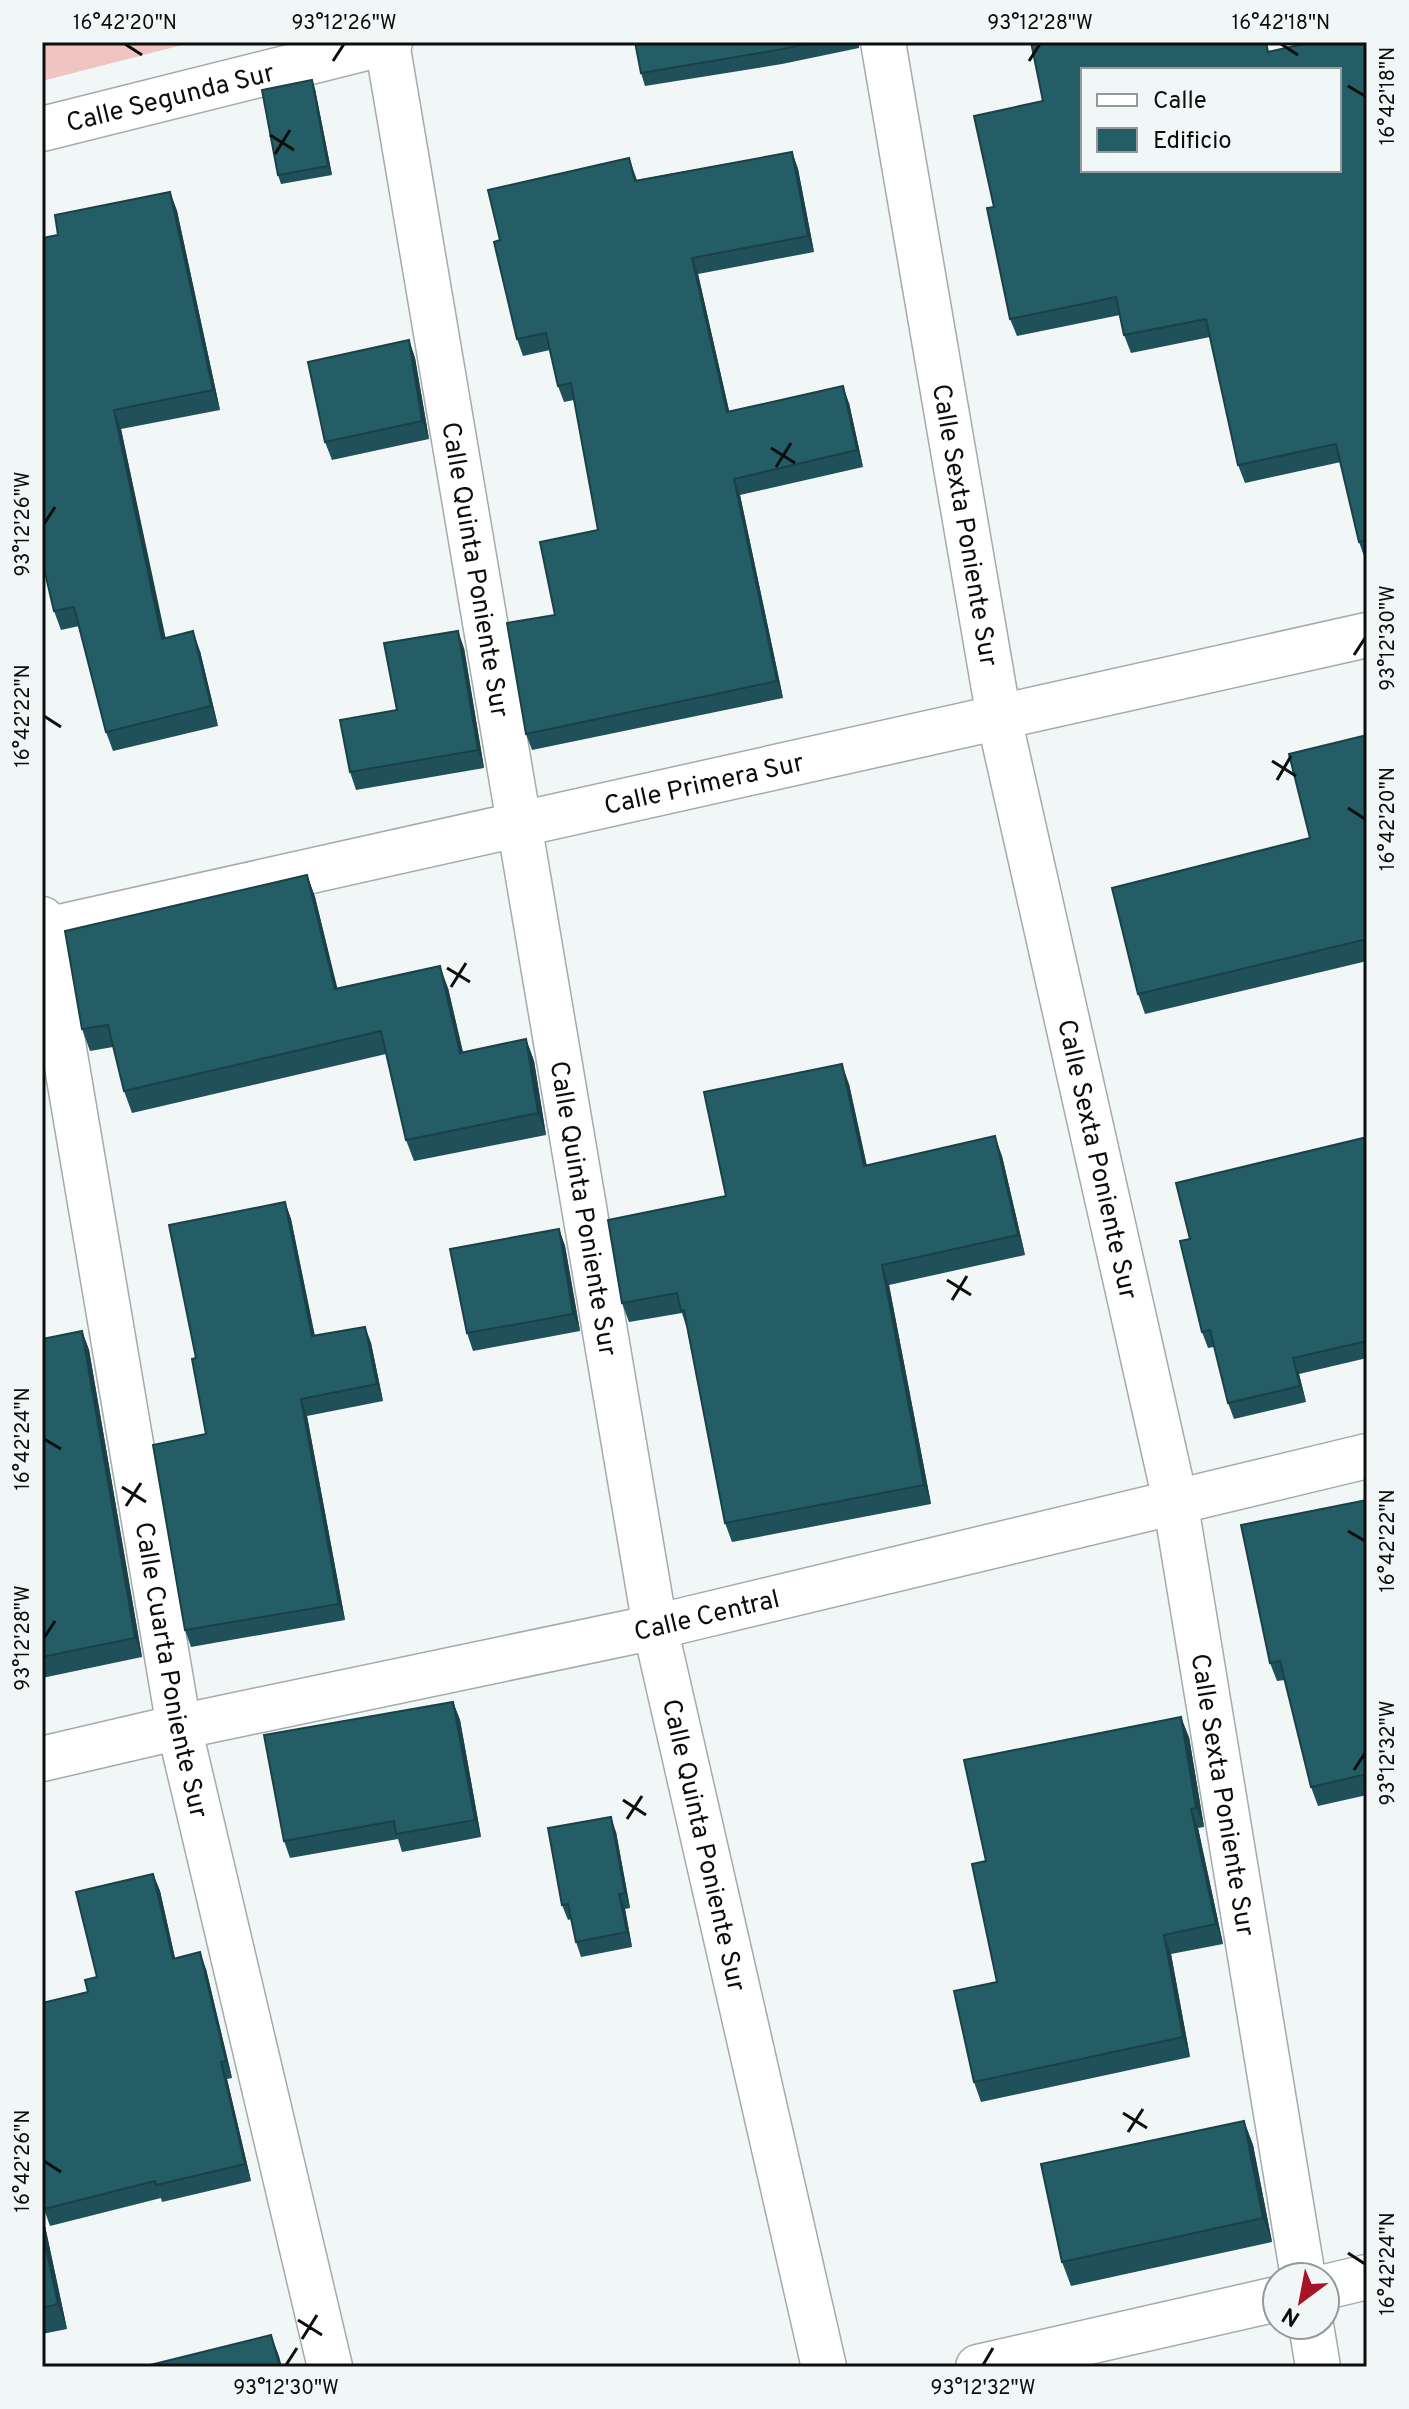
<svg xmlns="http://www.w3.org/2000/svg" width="1409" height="2409" font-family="Overpass,sans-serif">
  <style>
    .green { fill: #f0c4c1 }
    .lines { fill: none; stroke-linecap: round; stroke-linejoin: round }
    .minor-casing { stroke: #a5aaaa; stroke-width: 47 }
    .minor { stroke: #fff; stroke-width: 44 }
    .wall { fill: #205059 }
    .shaded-wall { fill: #1a4148 }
    .building { fill: #255d67; stroke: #1a4148; stroke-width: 2; fill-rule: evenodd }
    .ticks { fill: none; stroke: #0c0e0e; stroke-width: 3 }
    .labels { text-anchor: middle; stroke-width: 8; stroke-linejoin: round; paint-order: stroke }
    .street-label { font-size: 26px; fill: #0c0e0e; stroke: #f1f6f7 }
    .neatline { fill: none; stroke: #0c0e0e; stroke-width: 3 }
    .ticks-label { font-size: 20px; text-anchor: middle; fill: #0c0e0e }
  </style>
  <rect width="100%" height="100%" fill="#f1f6f7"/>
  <path class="green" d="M 42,42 L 194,42 L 42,81 Z"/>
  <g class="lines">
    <g class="minor-casing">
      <g id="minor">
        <path id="s1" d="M 883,42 L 999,718 L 1175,1500 L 1303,2277"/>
        <path id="s2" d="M 387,43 L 655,1627 L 824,2367"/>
        <path id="s3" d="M 42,129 L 390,42"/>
        <path id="s4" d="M 42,919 L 179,1727 L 330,2367"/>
        <path id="s5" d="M 42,931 L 1367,635"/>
        <path id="s6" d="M 42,1759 L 179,1727 L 655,1627 L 1367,1456"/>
        <path d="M 1325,2287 L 1367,2277"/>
        <path d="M 1311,2325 L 1318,2367"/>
        <path d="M 978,2367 L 1277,2299"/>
      </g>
    </g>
    <use href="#minor" class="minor"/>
  </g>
  <path class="wall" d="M 635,42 L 859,42 L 859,48 L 782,64 L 645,86 L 641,73 Z
    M 1367,42 L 1367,559 L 1365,559 L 1359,542 L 1341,462 L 1245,483 L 1238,465 L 1210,337 L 1131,353 L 1124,335 L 1120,315 L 1017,336 L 1010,319 L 994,207 L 1043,101 L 1271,51 Z
    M 312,80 L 315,89 L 332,175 L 281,184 L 278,175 Z
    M 792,152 L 798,169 L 814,252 L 698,274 L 729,411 L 849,403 L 863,467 L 740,495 L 783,698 L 532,750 L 526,734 L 555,615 L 598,530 L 574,400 L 564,402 L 558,386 L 550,350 L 523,356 L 517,339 L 500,240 L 629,158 L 637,180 Z
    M 170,192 L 177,211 L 220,410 L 121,429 L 165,638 L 200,651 L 218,726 L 113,751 L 106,732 L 79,626 L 61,630 L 54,611 L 58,235 Z
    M 409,340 L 415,358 L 429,439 L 332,460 L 325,442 Z
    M 464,648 L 484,768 L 356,790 L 350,772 L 397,710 Z
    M 1367,735 L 1367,961 L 1145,1014 L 1138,994 L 1310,838 Z
    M 307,875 L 315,897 L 337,989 L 448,988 L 463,1052 L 526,1039 L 534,1061 L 546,1135 L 414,1161 L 406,1140 L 386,1054 L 132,1113 L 124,1091 L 113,1047 L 90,1051 L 82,1029 Z
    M 849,1084 L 867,1166 L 1002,1156 L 1025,1255 L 889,1285 L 931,1504 L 732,1542 L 725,1523 L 687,1329 L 682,1313 L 629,1322 L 622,1303 L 726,1196 Z
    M 1367,1137 L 1367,1358 L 1299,1374 L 1306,1402 L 1234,1419 L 1228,1403 L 1214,1347 L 1208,1348 L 1202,1332 L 1190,1239 Z
    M 285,1202 L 291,1219 L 315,1336 L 365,1327 L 371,1343 L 383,1401 L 307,1416 L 345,1620 L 191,1647 L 185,1630 L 206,1434 L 196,1358 Z
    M 559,1229 L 565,1246 L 580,1331 L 473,1351 L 467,1333 Z
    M 82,1331 L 89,1350 L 142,1657 L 42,1678 L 42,1339 Z
    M 1367,1500 L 1367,1795 L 1318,1806 L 1311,1787 L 1285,1680 L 1277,1681 L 1270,1663 Z
    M 453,1702 L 460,1720 L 481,1837 L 402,1852 L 398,1839 L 290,1858 L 284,1841 Z
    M 1189,1737 L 1204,1827 L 1198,1828 L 1223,1944 L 1171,1954 L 1190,2057 L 981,2102 L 974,2082 L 997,1982 L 986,1861 Z
    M 616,1832 L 630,1908 L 625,1909 L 632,1947 L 581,1957 L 576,1942 L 571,1919 L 568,1920 L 562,1905 Z
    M 153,1874 L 160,1891 L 175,1958 L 206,1969 L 232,2078 L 227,2079 L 251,2181 L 162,2202 L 161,2198 L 50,2226 L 44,2209 L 88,1992 Z
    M 1244,2121 L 1253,2145 L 1272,2242 L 1071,2286 L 1062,2262 Z
    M 42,2212 L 67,2329 L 42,2334 Z"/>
  <path class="shaded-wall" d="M 312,80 L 315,89 L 332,175 L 328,166 Z
    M 792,152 L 798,169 L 814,252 L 808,236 Z
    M 170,192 L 177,211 L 220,410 L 213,390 Z
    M 692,258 L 698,274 L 733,428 L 727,412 Z
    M 409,340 L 415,358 L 429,439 L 422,421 Z
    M 843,386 L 849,403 L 863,467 L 857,450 Z
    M 114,410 L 121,429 L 170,658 L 162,639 Z
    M 734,479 L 740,495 L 783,698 L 777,681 Z
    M 193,631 L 200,651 L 218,726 L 211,706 Z
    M 458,631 L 464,648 L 484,768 L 478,750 Z
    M 307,875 L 315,897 L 343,1011 L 335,989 Z
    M 440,966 L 448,988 L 468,1075 L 460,1053 Z
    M 526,1039 L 534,1061 L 546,1135 L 538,1113 Z
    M 842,1064 L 849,1084 L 871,1186 L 864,1166 Z
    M 995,1136 L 1002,1156 L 1025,1255 L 1018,1235 Z
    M 285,1202 L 291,1219 L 318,1353 L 312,1336 Z
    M 559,1229 L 565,1246 L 580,1331 L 573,1314 Z
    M 882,1265 L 889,1285 L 931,1504 L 924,1485 Z
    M 365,1327 L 371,1343 L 383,1401 L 377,1384 Z
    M 82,1331 L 89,1350 L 142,1657 L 135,1638 Z
    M 1293,1358 L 1299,1374 L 1306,1402 L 1300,1386 Z
    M 301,1399 L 307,1416 L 345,1620 L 339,1604 Z
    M 453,1702 L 460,1720 L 481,1837 L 475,1820 Z
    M 1181,1717 L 1189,1737 L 1204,1827 L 1196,1808 Z
    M 1191,1809 L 1198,1828 L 1223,1944 L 1216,1924 Z
    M 611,1817 L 616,1832 L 630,1908 L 625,1893 Z
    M 153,1874 L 160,1891 L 179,1976 L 173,1959 Z
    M 619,1894 L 625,1909 L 632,1947 L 627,1932 Z
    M 1164,1935 L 1171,1954 L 1190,2057 L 1183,2037 Z
    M 200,1952 L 206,1969 L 232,2078 L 226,2061 Z
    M 221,2062 L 227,2079 L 251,2181 L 245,2164 Z
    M 1244,2121 L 1253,2145 L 1272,2242 L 1263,2218 Z
    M 42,2212 L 67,2329 L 58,2304 L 42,2230 Z
    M 271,2335 L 279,2356 L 282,2367 L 280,2367 Z"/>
  <path class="building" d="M 635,42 L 817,42 L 777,50 L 641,73 Z
    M 1031,42 L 1266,42 L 1268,52 L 1312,42 L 1367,42 L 1367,540 L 1359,542 L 1336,444 L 1238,465 L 1206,319 L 1124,335 L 1116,297 L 1010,319 L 987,208 L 994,207 L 974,116 L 1043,101 ZM 1083,70 L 1339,70 L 1339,170 L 1083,170 Z
    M 312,80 L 328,166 L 278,175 L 262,90 Z
    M 792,152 L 808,236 L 692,258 L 727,412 L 843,386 L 857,450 L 734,479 L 777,681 L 526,734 L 507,623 L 555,615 L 540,542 L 598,530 L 571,383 L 558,386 L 546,333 L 517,339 L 494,242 L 500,240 L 488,190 L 629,158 L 635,181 Z
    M 170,192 L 213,390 L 114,410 L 162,639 L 193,631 L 211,706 L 106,732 L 74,607 L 54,611 L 42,560 L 42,238 L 58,235 L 55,215 Z
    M 409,340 L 422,421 L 325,442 L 308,362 Z
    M 458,631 L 478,750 L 350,772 L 340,720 L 397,710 L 384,643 Z
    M 1367,735 L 1367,939 L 1138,994 L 1112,888 L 1310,838 L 1289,754 Z
    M 307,875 L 335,989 L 440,966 L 460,1053 L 526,1039 L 538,1113 L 406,1140 L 381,1031 L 124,1091 L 108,1025 L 82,1029 L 65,931 Z
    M 842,1064 L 864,1166 L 995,1136 L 1018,1235 L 882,1265 L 924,1485 L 725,1523 L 684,1310 L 681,1311 L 677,1293 L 622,1303 L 608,1220 L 726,1196 L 704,1092 Z
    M 1367,1137 L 1367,1341 L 1293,1358 L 1300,1386 L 1228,1403 L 1210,1330 L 1202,1332 L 1180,1241 L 1190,1239 L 1176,1183 Z
    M 285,1202 L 312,1336 L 365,1327 L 377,1384 L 301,1399 L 339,1604 L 185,1630 L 153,1445 L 206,1434 L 192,1359 L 196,1358 L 169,1225 Z
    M 559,1229 L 573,1314 L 467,1333 L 450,1249 Z
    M 82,1331 L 135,1638 L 42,1657 L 42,1339 Z
    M 1367,1500 L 1367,1774 L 1311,1787 L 1280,1661 L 1270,1663 L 1241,1525 Z
    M 453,1702 L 475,1820 L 396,1834 L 394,1821 L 284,1841 L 264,1735 Z
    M 1181,1717 L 1196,1808 L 1191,1809 L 1216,1924 L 1164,1935 L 1183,2037 L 974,2082 L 954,1991 L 997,1982 L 972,1864 L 986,1861 L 964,1760 Z
    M 611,1817 L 625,1893 L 619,1894 L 627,1932 L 576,1942 L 568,1904 L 562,1905 L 548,1828 Z
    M 153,1874 L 173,1959 L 200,1952 L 226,2061 L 221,2062 L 245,2164 L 156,2185 L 155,2181 L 44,2209 L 42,2200 L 42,2003 L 88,1992 L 85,1980 L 97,1977 L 76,1892 Z
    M 1244,2121 L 1263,2218 L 1062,2262 L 1041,2164 Z
    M 42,2230 L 58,2304 L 42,2308 Z
    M 271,2335 L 280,2367 L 142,2367 Z"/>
  <path class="ticks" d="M 125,44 L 142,55M 1281,44 L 1298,55M 333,61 L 344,44M 1029,61 L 1040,44M 1348,86 L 1365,96M 270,135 L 294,150M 275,154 L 290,130M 771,448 L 795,463M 776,467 L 791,443M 44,524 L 55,507M 1354,655 L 1365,638M 44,716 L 61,727M 1272,761 L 1296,776M 1277,780 L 1291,756M 1348,808 L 1365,819M 447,968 L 470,982M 451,987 L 466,963M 947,1280 L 971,1295M 952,1300 L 967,1276M 44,1439 L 61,1449M 122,1487 L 146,1502M 126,1506 L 141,1483M 1348,1531 L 1365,1541M 44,1638 L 55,1621M 1354,1770 L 1365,1753M 623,1800 L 646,1815M 627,1819 L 642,1796M 1123,2113 L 1147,2128M 1128,2132 L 1143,2109M 44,2161 L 61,2172M 1348,2253 L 1365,2264M 298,2320 L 322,2335M 302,2339 L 317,2315M 286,2365 L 297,2348M 983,2365 L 993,2348"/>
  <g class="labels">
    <g class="street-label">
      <text dy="9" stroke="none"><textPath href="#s3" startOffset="132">Calle Segunda Sur</textPath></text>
      <text dy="9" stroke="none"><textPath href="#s1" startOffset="490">Calle Sexta Poniente Sur</textPath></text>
      <text dy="9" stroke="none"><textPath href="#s2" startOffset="534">Calle Quinta Poniente Sur</textPath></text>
      <text dy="9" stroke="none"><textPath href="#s5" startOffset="678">Calle Primera Sur</textPath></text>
      <text dy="9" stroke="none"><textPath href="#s1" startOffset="1138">Calle Sexta Poniente Sur</textPath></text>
      <text dy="9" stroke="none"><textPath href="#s2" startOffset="1182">Calle Quinta Poniente Sur</textPath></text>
      <text dy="9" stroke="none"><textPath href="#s6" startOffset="680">Calle Central</textPath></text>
      <text dy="9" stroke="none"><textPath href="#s4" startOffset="762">Calle Cuarta Poniente Sur</textPath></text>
      <text dy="9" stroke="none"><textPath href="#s1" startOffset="1786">Calle Sexta Poniente Sur</textPath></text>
      <text dy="9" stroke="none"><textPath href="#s2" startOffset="1830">Calle Quinta Poniente Sur</textPath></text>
    </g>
  </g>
  <rect width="1409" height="2409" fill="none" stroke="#f1f6f7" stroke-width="88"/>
  <rect x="1081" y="68" width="260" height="104" fill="#f1f6f7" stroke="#95999a" stroke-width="2"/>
  <rect x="1097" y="94" width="40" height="12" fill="#ffffff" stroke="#95999a" stroke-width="2"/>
  <text x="1153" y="108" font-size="24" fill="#0c0e0e">Calle</text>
  <rect x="1097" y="128" width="40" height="24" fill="#255d67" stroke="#95999a" stroke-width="2"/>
  <text x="1153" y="148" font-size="24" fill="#0c0e0e">Edificio</text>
  <g transform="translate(1301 2301) rotate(212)"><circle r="38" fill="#f1f6f7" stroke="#95999a" stroke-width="2"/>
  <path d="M0-6L14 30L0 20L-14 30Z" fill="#a91327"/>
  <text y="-12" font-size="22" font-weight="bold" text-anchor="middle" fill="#0c0e0e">N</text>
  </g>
  <rect x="44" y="44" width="1321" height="2321" class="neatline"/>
  <g class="ticks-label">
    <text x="125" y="29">16°42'20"N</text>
    <text x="344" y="29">93°12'26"W</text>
    <text x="1040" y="29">93°12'28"W</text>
    <text x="1281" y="29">16°42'18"N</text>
    <text transform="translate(1387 96) rotate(-90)" y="7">16°42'18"N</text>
    <text transform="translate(22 524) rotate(-90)" y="7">93°12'26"W</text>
    <text transform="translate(1387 638) rotate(-90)" y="7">93°12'30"W</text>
    <text transform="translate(22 716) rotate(-90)" y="7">16°42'22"N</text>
    <text transform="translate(1387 819) rotate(-90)" y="7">16°42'20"N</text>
    <text transform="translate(22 1439) rotate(-90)" y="7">16°42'24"N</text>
    <text transform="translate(1387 1541) rotate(-90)" y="7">16°42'22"N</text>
    <text transform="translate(22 1638) rotate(-90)" y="7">93°12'28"W</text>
    <text transform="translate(1387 1753) rotate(-90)" y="7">93°12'32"W</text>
    <text transform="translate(22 2161) rotate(-90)" y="7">16°42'26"N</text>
    <text transform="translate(1387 2264) rotate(-90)" y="7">16°42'24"N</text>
    <text x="286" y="2394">93°12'30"W</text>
    <text x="983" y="2394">93°12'32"W</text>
  </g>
</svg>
